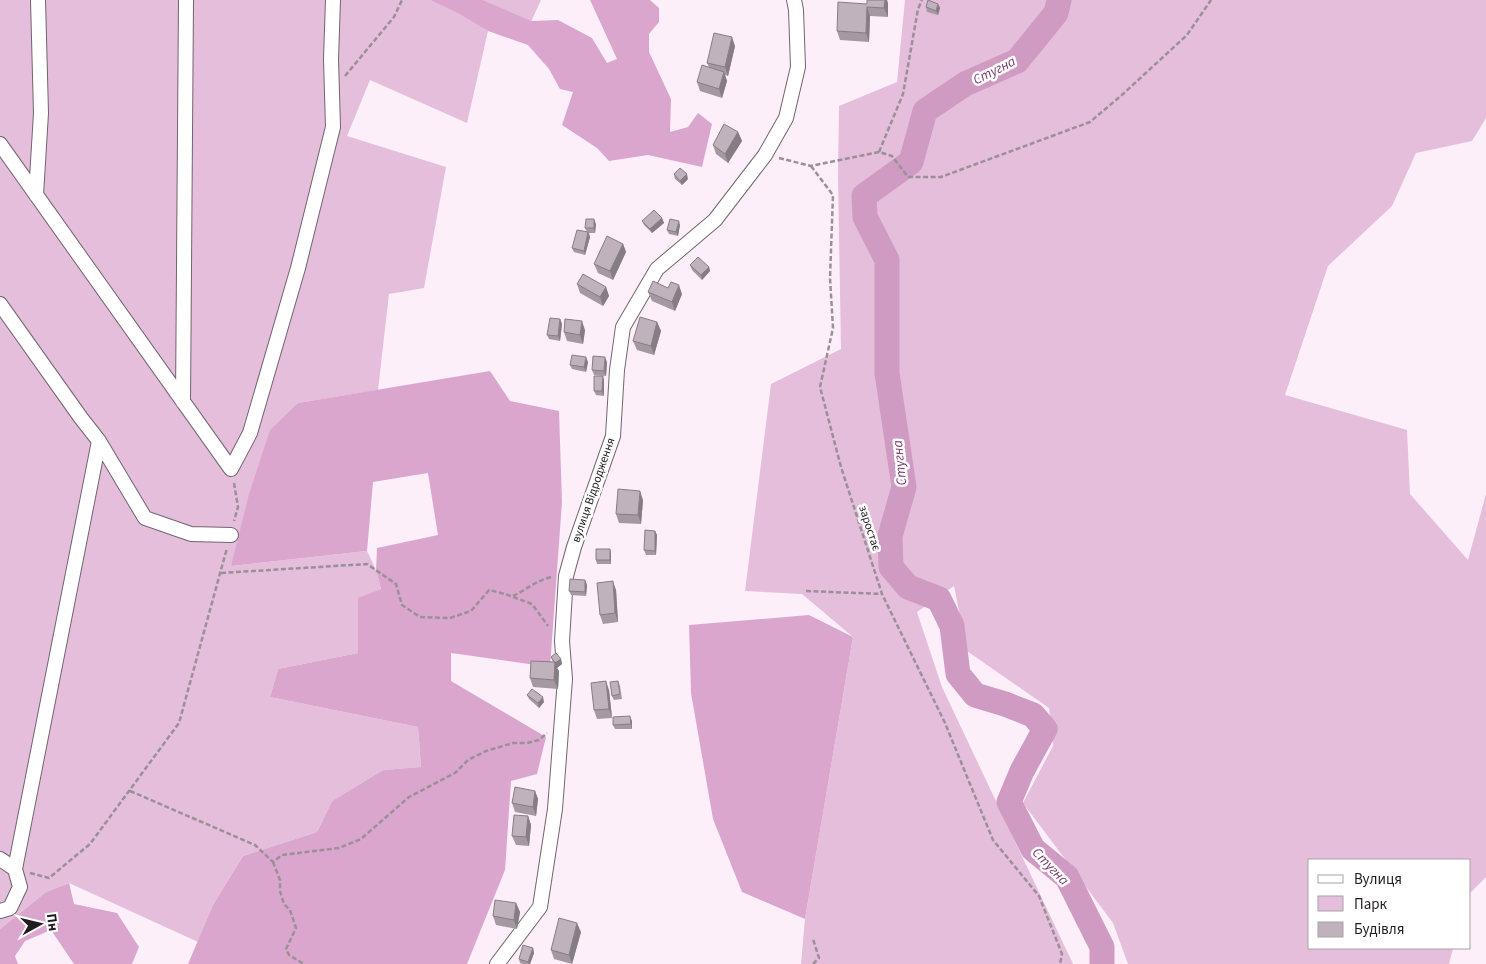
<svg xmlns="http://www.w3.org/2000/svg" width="1486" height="964" font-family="'Source Sans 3',sans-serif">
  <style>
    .green { fill: #e5bedb }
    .forest { fill: #dba6ce }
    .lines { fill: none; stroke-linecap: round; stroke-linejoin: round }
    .river { stroke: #cf9bc2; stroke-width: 25 }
    .street-casing { stroke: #71656e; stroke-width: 16 }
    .path { stroke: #9a9097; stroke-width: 2.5; stroke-dasharray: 5 2.5; stroke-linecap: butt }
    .street { stroke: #fff; stroke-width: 14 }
    .wall { fill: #a499a2 }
    .shaded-wall { fill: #867d84 }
    .building { fill: #bfb2bc; stroke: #867d84 }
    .labels { text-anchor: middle; stroke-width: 5; stroke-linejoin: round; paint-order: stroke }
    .street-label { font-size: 12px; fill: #201b1f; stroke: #fff }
    .water-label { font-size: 14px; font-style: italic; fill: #793a6c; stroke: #fff }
  </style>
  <rect width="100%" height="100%" fill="#fdeff9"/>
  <path class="green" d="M 0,0 L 430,0 L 458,12 L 488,31 L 467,123 L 370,80 L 347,136 L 446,167 L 424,288 L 389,294 L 378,390 L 298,403 L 231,566 L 367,551 L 376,570 L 381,589 L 358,599 L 358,653 L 278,669 L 270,697 L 418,727 L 421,767 L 383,770 L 332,801 L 317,832 L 243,856 L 213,905 L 198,942 L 69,883 L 46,892 L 0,929 Z
    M 483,0 L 541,0 L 531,22 Z
    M 905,0 L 1486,0 L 1486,118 L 1472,141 L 1416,153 L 1392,206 L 1328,266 L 1285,395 L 1407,430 L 1410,494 L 1468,560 L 1486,494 L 1486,877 L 1470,893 L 1470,860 L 1310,860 L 1310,948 L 1453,948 L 1449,964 L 1128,964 L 1113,923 L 1023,803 L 1053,746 L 1049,708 L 967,651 L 954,586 L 917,612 L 942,687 L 1073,964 L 801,964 L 805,919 L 853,637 L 802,594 L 745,591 L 771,384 L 841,349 L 838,177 L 839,106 L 897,82 Z"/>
  <path class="forest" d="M 430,0 L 483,0 L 531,21 L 558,20 L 592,38 L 607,63 L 617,59 L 590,0 L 650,0 L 659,8 L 659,22 L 649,34 L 649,52 L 671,99 L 670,132 L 688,127 L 698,113 L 712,124 L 702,167 L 648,155 L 609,161 L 597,148 L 562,125 L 573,92 L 560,89 L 549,69 L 528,45 L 488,31 L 458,13 Z
    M 490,371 L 510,401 L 559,411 L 562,502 L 550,667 L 451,653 L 451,681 L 546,737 L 537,774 L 511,781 L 505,870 L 467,964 L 188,964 L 213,905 L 243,856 L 317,832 L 332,801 L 383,770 L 421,767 L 418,727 L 270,697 L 278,669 L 358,653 L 358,598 L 381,589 L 376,570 L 377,548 L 438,535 L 428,473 L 373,482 L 367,551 L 231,566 L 249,494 L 270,430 L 298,403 Z
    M 809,615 L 853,637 L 805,919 L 742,892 L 713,819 L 691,693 L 689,625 Z
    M 69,883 L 74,904 L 117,913 L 139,947 L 132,964 L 74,964 L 51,930 L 25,941 L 15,956 L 18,964 L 0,964 L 0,929 L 46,892 Z"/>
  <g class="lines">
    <path class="river" d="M 1059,0 L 1056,13 L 1017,61 L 965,84 L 925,111 L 911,162 L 864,196 L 865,217 L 887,260 L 887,373 L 904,487 L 890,536 L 891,567 L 908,587 L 939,599 L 952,626 L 958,674 L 975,695 L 1005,704 L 1033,715 L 1045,729 L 1022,771 L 1009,802 L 1033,849 L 1067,877 L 1102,947 L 1102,964"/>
    <g class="street-casing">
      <path id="street" d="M 0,144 L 231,469 L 250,433 L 298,268 L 333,127 L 331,59 L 333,0
        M 36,195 L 41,113 L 38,0
        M 0,304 L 81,418 L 99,441 L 145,518 L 191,534 L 231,535
        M 183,402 L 186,0
        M 0,859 L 15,869
        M 0,911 L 10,908 L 20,887 L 15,869 L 99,441
        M 497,964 L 540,907 L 555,809 L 565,679 L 562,641 L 566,576 L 574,547 L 613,436 L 617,370 L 623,327 L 657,269 L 715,220 L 765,155 L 786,118 L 798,67 L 796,10 L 794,0"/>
    </g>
    <path class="path" d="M 345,76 L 394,17 L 402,0
      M 879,152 L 903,94 L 918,9 L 922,0
      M 779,158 L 811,166 L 879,152 L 892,156 L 908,177 L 941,177 L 1090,122 L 1123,94 L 1187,35 L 1211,0
      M 811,166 L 833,195 L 830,278 L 833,328 L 820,387 L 841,467 L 882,594 L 945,723 L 993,840 L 1039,896 L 1062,954 L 1060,964
      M 234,483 L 238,507 L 234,521
      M 221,573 L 367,564 L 396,584 L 402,605 L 420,617 L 450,618 L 471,611 L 489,590 L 505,594 L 532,604 L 548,626
      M 806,591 L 882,594
      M 513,596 C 526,590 538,579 553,577
      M 130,791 L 255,845 L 273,862 L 282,855 L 339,848 L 361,839 L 409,797 L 455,773 L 468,760 L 486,751 L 513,743 L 527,743 L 539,740 L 547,733
      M 273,862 L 280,880 L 280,891 L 284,904 L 290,910 L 296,928 L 286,949 L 289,955 L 304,964
      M 30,873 L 49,878 L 90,844 L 179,723 L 227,548
      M 813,964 L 819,958 L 813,939"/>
    <use href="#street" class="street"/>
  </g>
  <path class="wall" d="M 888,3 L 888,17 L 870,16 L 869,42 L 840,40 L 837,31 L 867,4 Z
    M 938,4 L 940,8 L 938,15 L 927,12 L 926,7 Z
    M 735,46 L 728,76 L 725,75 L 727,81 L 722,98 L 700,91 L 697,82 L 709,67 L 707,63 Z
    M 738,132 L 742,141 L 728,163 L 716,154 L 713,145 Z
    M 674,174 L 688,179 L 682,185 L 675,179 Z
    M 662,218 L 664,223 L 652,233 L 644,225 L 642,221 Z
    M 596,224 L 595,233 L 589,233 L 590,237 L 585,255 L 574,252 L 572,248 L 587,232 L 585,228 Z
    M 680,225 L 678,236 L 669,234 L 667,230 Z
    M 623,244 L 626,252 L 613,280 L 598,273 L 594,264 Z
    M 690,265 L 709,267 L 710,271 L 702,280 L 692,270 Z
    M 577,284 L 606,287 L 609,296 L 603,306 L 580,293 Z
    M 648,292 L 682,294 L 675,311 L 652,301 Z
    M 560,319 L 562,324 L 560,341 L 549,339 L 547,335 Z
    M 657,322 L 661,331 L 654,355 L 637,350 L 633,341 Z
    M 585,330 L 583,344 L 567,341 L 564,332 Z
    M 588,362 L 586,372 L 572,369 L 570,365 Z
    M 607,362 L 606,376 L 594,375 L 592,370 Z
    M 604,380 L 604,396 L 596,395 L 594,391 Z
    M 643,500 L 641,524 L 619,523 L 616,514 Z
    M 655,531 L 657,535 L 656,555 L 646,555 L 644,550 Z
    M 610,549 L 611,554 L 611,564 L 597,564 L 596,560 Z
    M 585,580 L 587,585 L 586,596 L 571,595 L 569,591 Z
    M 616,590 L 618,622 L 603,624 L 600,615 Z
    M 551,657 L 561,659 L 562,664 L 557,668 L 559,671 L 558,689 L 533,687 L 530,678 L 553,662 Z
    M 618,681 L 620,686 L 622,699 L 614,700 L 612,696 Z
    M 609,690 L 612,718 L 597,719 L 594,710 Z
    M 527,695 L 544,702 L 539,708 L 529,699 Z
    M 632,721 L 632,729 L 615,729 L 613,725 Z
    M 535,791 L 538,799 L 536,816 L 515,812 L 512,803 Z
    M 528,816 L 531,825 L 529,846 L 516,845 L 512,836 Z
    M 516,903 L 520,912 L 517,929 L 496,925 L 493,916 Z
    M 581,932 L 572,964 L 554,959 L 551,950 Z
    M 533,948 L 534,953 L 530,964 L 523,964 L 520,963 L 519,959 Z"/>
  <path class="shaded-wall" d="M 885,0 L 887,0 L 888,3 L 888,17 L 884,8 Z
    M 938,4 L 940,8 L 938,15 L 936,11 Z
    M 867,7 L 870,16 L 869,42 L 866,33 Z
    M 732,37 L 735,46 L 728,76 L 725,67 Z
    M 724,72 L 727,81 L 722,98 L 719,89 Z
    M 738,132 L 742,141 L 728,163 L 725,154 Z
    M 687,174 L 688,179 L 682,185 L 680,181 Z
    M 662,218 L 664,223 L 652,233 L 650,229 Z
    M 594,219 L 596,224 L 595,233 L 594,228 Z
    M 679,221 L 680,225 L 678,236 L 676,232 Z
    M 588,232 L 590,237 L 585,255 L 584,251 Z
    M 623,244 L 626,252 L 613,280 L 610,271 Z
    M 709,267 L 710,271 L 702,280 L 701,275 Z
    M 679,285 L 682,294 L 675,311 L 672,302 Z
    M 606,287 L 609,296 L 603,306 L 600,297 Z
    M 560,319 L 562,324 L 560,341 L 558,336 Z
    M 582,321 L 585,330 L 583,344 L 580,335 Z
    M 657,322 L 661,331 L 654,355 L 651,346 Z
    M 586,357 L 588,362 L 586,372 L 584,367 Z
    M 605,357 L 607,362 L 606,376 L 604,371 Z
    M 603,376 L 604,380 L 604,396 L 602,391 Z
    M 640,491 L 643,500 L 641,524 L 638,515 Z
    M 655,531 L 657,535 L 656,555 L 655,551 Z
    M 610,549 L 611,554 L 611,564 L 610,560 Z
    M 585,580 L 587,585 L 586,596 L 585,592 Z
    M 613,581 L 616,590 L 618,622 L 615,613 Z
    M 561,659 L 562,664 L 557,668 L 559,671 L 558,689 L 554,680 L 555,662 Z
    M 606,681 L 609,690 L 612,718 L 609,709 Z
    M 543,697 L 544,702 L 539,708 L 538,703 Z
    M 630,716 L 632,721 L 632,729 L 631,724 Z
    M 535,791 L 538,799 L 536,816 L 533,807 Z
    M 528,816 L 531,825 L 529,846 L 526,837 Z
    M 516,903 L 520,912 L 517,929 L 514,920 Z
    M 577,923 L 581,932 L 572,964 L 569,955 Z
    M 533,948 L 534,953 L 530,964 L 529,964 L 528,962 Z"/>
  <path class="building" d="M 867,0 L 885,0 L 884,8 L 867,7 L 866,33 L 837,31 L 838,2 L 867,4 Z
    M 928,0 L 938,4 L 936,11 L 926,7 Z
    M 714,33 L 732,37 L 725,67 L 707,63 Z
    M 702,65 L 724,72 L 719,89 L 697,82 Z
    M 724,124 L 738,132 L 725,154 L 713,145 Z
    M 680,168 L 687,174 L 680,181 L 674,174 Z
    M 654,210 L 662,218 L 650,229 L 642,221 Z
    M 586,219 L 594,219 L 594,228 L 585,228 Z
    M 670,219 L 679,221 L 676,232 L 667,230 Z
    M 577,230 L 588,232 L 584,251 L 572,248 Z
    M 607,236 L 623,244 L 610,271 L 594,264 Z
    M 698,257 L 709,267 L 701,275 L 690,265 Z
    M 583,274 L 606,287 L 600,297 L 577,284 Z
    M 653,281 L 668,288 L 671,282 L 679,285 L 672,302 L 648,292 Z
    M 640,317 L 657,322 L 651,346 L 633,341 Z
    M 550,318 L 560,319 L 558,336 L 547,335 Z
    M 565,319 L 582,321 L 580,335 L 564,332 Z
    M 572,355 L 586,357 L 584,367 L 570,365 Z
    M 593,356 L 605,357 L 604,371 L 592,370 Z
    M 594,376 L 603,376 L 602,391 L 594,391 Z
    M 618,489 L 640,491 L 638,515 L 616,514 Z
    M 645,530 L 655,531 L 655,551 L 644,550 Z
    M 596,549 L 610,549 L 610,560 L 596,560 Z
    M 570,579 L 585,580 L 585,592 L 569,591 Z
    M 613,581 L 615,613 L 600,615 L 597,583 Z
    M 556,653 L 561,659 L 555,663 L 551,657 Z
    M 531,661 L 555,662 L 554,680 L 530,678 Z
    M 606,681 L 609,709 L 594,710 L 591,683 Z
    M 618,681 L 620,694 L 612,696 L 610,682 Z
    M 532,689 L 543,697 L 538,703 L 527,695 Z
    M 630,716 L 631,724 L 613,725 L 613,717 Z
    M 515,787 L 535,791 L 533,807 L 512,803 Z
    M 514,815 L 528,816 L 526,837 L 512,836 Z
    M 495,900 L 516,903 L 514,920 L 493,916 Z
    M 559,918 L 577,923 L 569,955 L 551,950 Z
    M 523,945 L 533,948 L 528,962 L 519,959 Z"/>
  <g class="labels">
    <g class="street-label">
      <text transform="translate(593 490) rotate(-71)" y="4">вулиця Відродження</text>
      <text transform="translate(870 528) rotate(72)" y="4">заростає</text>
    </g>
    <g class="water-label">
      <text transform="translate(994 70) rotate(-27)" y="5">Стугна</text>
      <text transform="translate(899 463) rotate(-96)" y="5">Стугна</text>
      <text transform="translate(1051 866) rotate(46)" y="5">Стугна</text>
    </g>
  </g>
  <rect x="1308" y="859" width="162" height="90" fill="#ffffff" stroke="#a6a4a5"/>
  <rect x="1318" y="875" width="25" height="8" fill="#ffffff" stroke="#a6a4a5"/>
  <text x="1354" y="884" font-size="15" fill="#201b1f">Вулиця</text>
  <rect x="1318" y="896" width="25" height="15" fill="#e5bedb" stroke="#a6a4a5"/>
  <text x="1354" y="909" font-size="15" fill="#201b1f">Парк</text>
  <rect x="1318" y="922" width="25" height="15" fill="#bfb2bc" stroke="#a6a4a5"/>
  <text x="1354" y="934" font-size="15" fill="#201b1f">Будівля</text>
  <g transform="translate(40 924) rotate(82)" stroke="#ffffff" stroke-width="4" paint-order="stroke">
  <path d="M0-4L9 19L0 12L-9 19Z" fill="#201b1f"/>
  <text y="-8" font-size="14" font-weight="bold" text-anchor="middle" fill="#201b1f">Пн</text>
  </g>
</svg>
